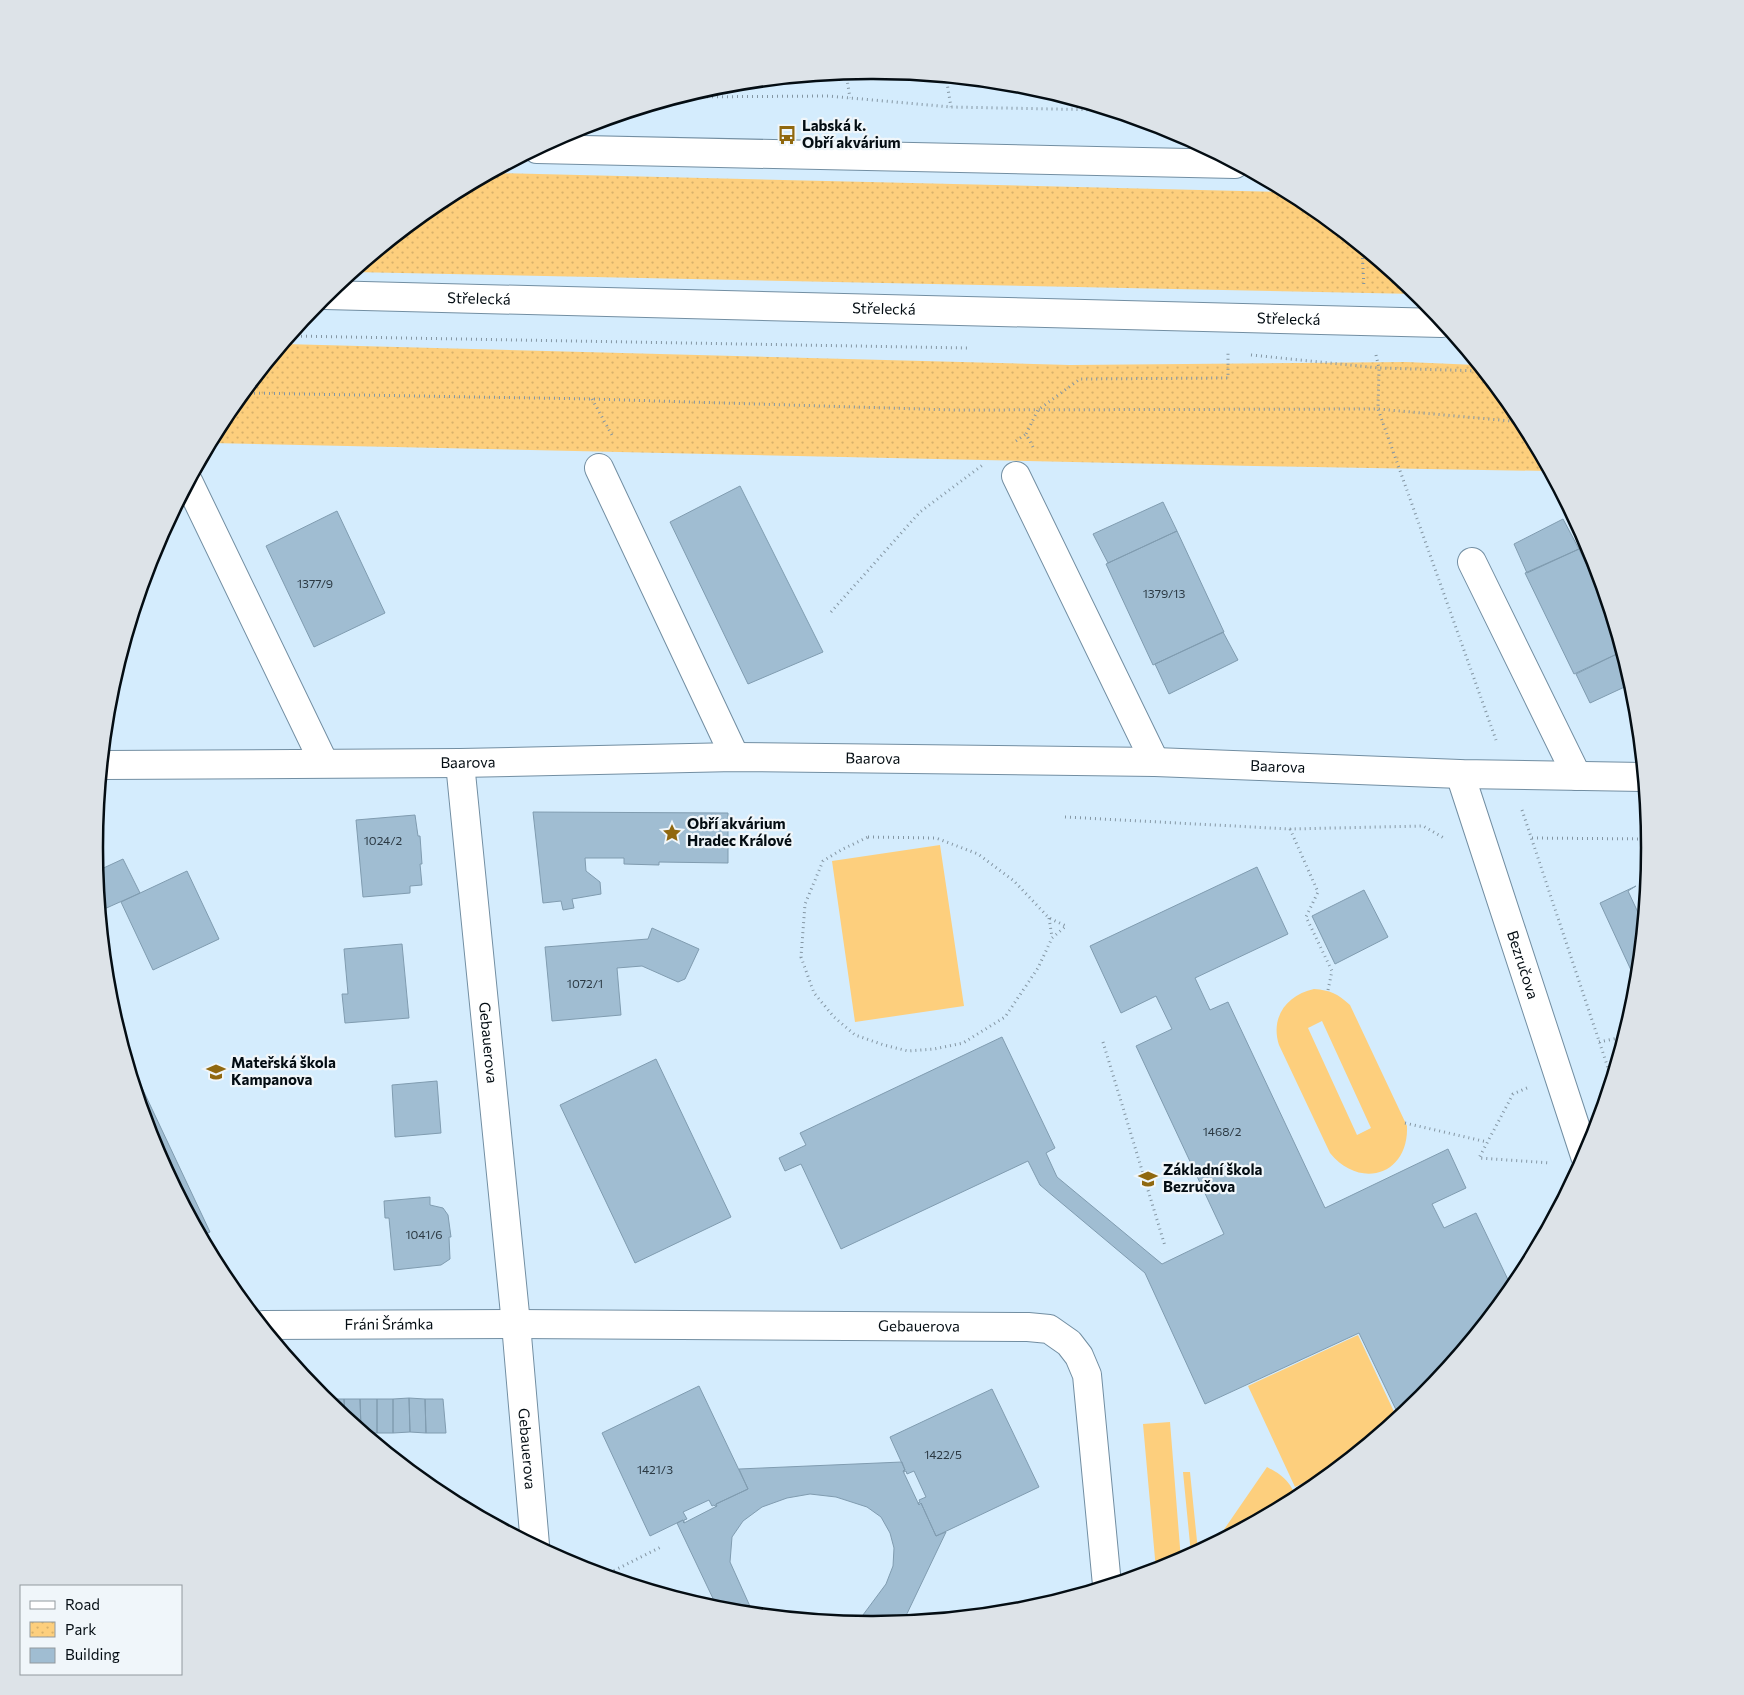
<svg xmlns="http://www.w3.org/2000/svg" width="1744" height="1695" font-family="Commissioner,sans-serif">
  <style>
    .park { fill: url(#park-dots) }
    .pitch { fill: #fdcf7d; fill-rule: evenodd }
    .building { fill: #a0bdd2; stroke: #809cb0 }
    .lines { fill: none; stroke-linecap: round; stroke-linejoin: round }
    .minor-casing { stroke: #728ea2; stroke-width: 30 }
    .major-casing { stroke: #728ea2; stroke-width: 30 }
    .path { stroke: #8496a3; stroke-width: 3; stroke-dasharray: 1 4; stroke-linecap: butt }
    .minor { stroke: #fff; stroke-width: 28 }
    .major { stroke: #fff; stroke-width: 28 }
    .labels { text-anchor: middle; stroke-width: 4.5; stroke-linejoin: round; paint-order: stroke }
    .number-label { font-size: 12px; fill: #2b3943 }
    .poi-label { font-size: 15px; font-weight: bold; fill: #040d13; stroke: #f0f6fa; text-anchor: start }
    .street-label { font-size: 15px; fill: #040d13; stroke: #f0f6fa }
    .rim { fill: none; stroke: #040d13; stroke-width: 2.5 }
  </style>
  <defs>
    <pattern id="park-dots" width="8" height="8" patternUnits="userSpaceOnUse" patternTransform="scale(1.25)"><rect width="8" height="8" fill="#fdcf7d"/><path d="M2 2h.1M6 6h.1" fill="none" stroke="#d7b16b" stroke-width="1.8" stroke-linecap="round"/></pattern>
  </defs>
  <rect width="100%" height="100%" fill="#d4ecfd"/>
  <path class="park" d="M 493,173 L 1287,192 L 1304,201 L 1417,294 L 353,272 L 440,201 Z
    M 284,344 L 1070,365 L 1406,362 L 1477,365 L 1519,416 L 1548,471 L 1254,466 L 211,443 L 226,415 Z"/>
  <path class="pitch" d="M 940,845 L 964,1006 L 855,1022 L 832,861 Z
    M 1314,989 C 1330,990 1338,994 1350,1005 L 1407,1126 C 1409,1175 1360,1190 1330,1153 L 1279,1045 C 1270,1017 1287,995 1314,989 ZM 1322,1021 L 1371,1128 L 1357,1135 L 1308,1028 Z
    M 1358,1335 L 1397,1418 L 1336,1468 L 1295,1487 L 1248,1386 Z
    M 1170,1422 L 1181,1560 L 1169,1566 L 1156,1570 L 1143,1424 Z
    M 1267,1467 C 1284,1476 1289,1481 1297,1498 L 1226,1535 L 1223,1531 Z
    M 1183,1472 L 1190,1472 L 1198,1551 L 1191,1554 Z"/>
  <path class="building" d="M 740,486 L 823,652 L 748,684 L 670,522 Z
    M 1163,502 L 1177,531 L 1108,563 L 1093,534 Z
    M 337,511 L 385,613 L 314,647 L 266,546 Z
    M 1563,519 L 1579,549 L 1527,573 L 1514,544 Z
    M 1177,531 L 1224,632 L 1153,665 L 1106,564 Z
    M 1579,549 L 1609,613 L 1621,652 L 1574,674 L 1525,573 Z
    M 1223,632 L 1238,660 L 1169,694 L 1155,664 Z
    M 1621,652 L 1631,684 L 1590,703 L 1576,674 Z
    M 533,812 L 728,813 L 728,863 L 659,862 L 659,865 L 624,864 L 624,858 L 585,858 L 586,871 L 600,882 L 601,894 L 572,899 L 574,908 L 563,910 L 561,901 L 543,903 Z
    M 415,815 L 418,836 L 420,836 L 422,864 L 420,864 L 422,885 L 410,886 L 410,893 L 363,897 L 356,820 Z
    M 123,859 L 140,893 L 102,910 L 100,906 L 97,871 Z
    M 1257,867 L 1288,934 L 1195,978 L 1210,1010 L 1228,1002 L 1325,1208 L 1448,1149 L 1466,1188 L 1432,1204 L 1444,1228 L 1476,1213 L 1512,1288 L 1422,1397 L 1399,1416 L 1359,1333 L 1205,1404 L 1145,1273 L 1040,1185 L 1028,1161 L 841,1249 L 801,1164 L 785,1171 L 779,1158 L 806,1145 L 800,1133 L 1002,1037 L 1055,1148 L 1046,1153 L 1057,1177 L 1162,1264 L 1224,1234 L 1136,1046 L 1172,1029 L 1156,996 L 1121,1013 L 1090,946 Z
    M 187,871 L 219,939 L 153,970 L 121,902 Z
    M 1636,886 L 1628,891 L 1642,921 L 1636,981 L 1600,903 Z
    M 1364,890 L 1388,937 L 1335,964 L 1312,916 Z
    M 652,928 L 699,949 L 685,979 L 678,982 L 642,966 L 617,968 L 621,1015 L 552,1021 L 545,947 L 648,939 Z
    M 402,944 L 409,1018 L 345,1023 L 342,994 L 348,994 L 344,949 Z
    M 127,1056 L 210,1232 L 202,1236 L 154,1145 Z
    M 656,1059 L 731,1217 L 635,1263 L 560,1105 Z
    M 437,1081 L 441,1133 L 395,1137 L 392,1085 Z
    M 430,1197 L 430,1205 L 443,1208 L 448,1215 L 451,1237 L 449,1237 L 450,1259 L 441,1265 L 394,1270 L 389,1218 L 385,1218 L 384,1201 Z
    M 699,1386 L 748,1489 L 716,1504 L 716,1507 L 714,1505 L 712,1506 L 709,1500 L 683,1512 L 687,1519 L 684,1520 L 684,1523 L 683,1520 L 650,1536 L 602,1433 Z
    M 992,1389 L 1039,1487 L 936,1536 L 921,1503 L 919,1505 L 918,1503 L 920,1502 L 919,1500 L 926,1497 L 914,1471 L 907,1474 L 906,1471 L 904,1472 L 903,1471 L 905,1470 L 890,1437 Z
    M 409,1398 L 425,1399 L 426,1433 L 410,1432 Z
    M 409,1398 L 410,1432 L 393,1433 L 393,1399 Z
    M 326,1399 L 344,1399 L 345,1416 L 326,1400 Z
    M 344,1399 L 360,1399 L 361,1429 L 345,1416 Z
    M 360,1399 L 377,1399 L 377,1433 L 366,1433 L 361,1429 Z
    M 377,1399 L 393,1399 L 393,1433 L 377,1433 Z
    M 425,1399 L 443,1399 L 446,1433 L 426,1433 Z
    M 902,1462 L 905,1470 L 903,1471 L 919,1505 L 921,1503 L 936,1536 L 946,1532 L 903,1622 L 872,1625 L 857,1623 L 886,1584 L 893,1566 L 894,1548 L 890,1533 L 881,1517 L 867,1507 L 836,1497 L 810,1494 L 787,1498 L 762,1507 L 743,1521 L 732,1537 L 730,1562 L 753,1613 L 718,1609 L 677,1523 L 683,1520 L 684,1523 L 717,1506 L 716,1504 L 748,1489 L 739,1469 Z
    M 1329,1473 L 1304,1494 L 1300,1496 L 1296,1488 Z"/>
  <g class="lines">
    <g class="minor-casing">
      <g id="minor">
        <path d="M 599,468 L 735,757"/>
        <path d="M 1016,476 L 1155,762"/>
        <path d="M 189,483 L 324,763"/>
        <path d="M 1472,562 L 1577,776"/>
        <path id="s1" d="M 460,763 L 516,1324 L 535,1545"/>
        <path id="s2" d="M 103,765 L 460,763 L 735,757 L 1155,762 L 1460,774 L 1643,777"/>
        <path id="s3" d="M 1460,774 L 1585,1156"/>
        <path id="s4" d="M 263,1325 L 516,1324 L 1028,1327 L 1049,1329 L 1069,1343 L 1079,1356 L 1087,1375 L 1107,1585"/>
      </g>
    </g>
    <g class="major-casing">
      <g id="major">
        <path d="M 537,149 L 1235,164"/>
        <path id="s5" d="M 325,295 L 1442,323"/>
      </g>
    </g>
    <path class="path" d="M 846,73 L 850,98
      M 946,77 L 951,107
      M 682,97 L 828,96 L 951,107 L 1105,110
      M 1362,248 L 1364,288
      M 291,336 L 968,348
      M 1251,355 L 1379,368 L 1482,371
      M 1376,355 L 1379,368 L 1378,409 L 1496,740
      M 244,393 L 592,399 L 954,410 L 1378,409 L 1522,422
      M 592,399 L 613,437
      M 1016,441 L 1026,434
      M 1033,447 L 1026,434 L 1038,410 L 1080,379 L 1228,378 L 1228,352
      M 831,612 L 920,512 L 984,464
      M 1522,810 L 1611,1077
      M 1065,817 L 1290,829 L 1423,826 L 1444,838
      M 1290,829 L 1318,892 L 1306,917 L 1332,971 L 1328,990
      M 868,837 L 936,838 L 978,854 L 1014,881 L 1049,918 L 1066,926 L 1052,938 L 1038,968 L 1005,1017 L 963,1043 L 934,1049 L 908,1051 L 884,1045 L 855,1035 L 834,1017 L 814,993 L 801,957 L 805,904 L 823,861 L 841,850 Z
      M 1532,838 L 1649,839
      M 1049,918 L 1052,937
      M 1103,1042 L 1165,1246
      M 1599,1042 L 1623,1037
      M 1527,1088 L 1513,1094 L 1479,1158 L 1551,1163
      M 1405,1123 L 1487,1142
      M 605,1575 L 661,1547"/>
    <use href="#minor" class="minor"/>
    <use href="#major" class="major"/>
  </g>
  <defs>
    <g id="bus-bare" transform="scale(1.5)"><path d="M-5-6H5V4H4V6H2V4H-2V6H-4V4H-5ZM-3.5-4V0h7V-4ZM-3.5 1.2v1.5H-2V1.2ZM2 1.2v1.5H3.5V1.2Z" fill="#90680f" stroke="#f0f6fa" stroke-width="2.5" paint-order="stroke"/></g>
    <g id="sight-bare" transform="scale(1.5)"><path d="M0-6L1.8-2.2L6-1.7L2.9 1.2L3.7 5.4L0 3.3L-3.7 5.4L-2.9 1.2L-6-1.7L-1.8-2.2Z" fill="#90680f" stroke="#f0f6fa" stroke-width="2.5" paint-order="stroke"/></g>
    <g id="school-bare" transform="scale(1.5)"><path d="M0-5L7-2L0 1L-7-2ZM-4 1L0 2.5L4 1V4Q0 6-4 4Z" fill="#90680f" stroke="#f0f6fa" stroke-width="2.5" paint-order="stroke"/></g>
  </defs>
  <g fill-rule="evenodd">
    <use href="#bus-bare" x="787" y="135"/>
    <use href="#sight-bare" x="672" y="833"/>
    <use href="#school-bare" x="216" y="1072"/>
    <use href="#school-bare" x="1148" y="1179"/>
  </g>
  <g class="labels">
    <g class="number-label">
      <text x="315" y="588">1377/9</text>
      <text x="1164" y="598">1379/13</text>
      <text x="383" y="845">1024/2</text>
      <text x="585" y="988">1072/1</text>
      <text x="1222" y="1136">1468/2</text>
      <text x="424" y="1239">1041/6</text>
      <text x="943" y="1459">1422/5</text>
      <text x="655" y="1474">1421/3</text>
    </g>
    <g class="poi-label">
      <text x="802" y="131">Labská k.<tspan x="802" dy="17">Obří akvárium</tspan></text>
      <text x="687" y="829">Obří akvárium<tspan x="687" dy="17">Hradec Králové</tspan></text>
      <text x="231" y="1068">Mateřská škola<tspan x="231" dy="17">Kampanova</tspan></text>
      <text x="1163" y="1175">Základní škola<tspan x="1163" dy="17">Bezručova</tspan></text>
    </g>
    <g class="street-label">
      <text dy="5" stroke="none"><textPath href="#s5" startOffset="154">Střelecká</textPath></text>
      <text dy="5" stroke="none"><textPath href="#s5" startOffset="559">Střelecká</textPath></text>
      <text dy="5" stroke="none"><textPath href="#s5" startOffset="964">Střelecká</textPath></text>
      <text dy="5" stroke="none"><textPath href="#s2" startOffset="770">Baarova</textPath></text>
      <text dy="5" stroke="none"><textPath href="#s2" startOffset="365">Baarova</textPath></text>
      <text dy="5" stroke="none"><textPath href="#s2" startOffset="1175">Baarova</textPath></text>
      <text dy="5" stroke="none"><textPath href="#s3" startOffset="201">Bezručova</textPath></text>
      <text dy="5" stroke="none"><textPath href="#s1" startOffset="281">Gebauerova</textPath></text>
      <text dy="5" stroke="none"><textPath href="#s4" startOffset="126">Fráni Šrámka</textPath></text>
      <text dy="5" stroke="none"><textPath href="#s4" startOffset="656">Gebauerova</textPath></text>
      <text dy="5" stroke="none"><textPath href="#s1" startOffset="689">Gebauerova</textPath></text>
    </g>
  </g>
  <path d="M0 0H1744V1695H0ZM871 79H873A768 768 0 0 1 1641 847V848A768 768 0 0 1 873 1616H871A768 768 0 0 1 103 848V847A768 768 0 0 1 871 79Z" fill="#dde3e8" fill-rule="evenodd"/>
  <path class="rim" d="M871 79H873A768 768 0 0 1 1641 847V848A768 768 0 0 1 873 1616H871A768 768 0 0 1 103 848V847A768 768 0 0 1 871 79Z"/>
  <rect x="20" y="1585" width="162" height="90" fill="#f0f6fa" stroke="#92999e"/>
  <rect x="30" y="1601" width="25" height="8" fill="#ffffff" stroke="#92999e"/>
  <text x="65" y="1610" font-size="15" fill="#040d13">Road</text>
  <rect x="30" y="1622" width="25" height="15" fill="url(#park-dots)" stroke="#92999e"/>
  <text x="65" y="1635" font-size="15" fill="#040d13">Park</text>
  <rect x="30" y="1648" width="25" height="15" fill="#a0bdd2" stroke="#92999e"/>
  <text x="65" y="1660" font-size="15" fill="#040d13">Building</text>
</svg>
